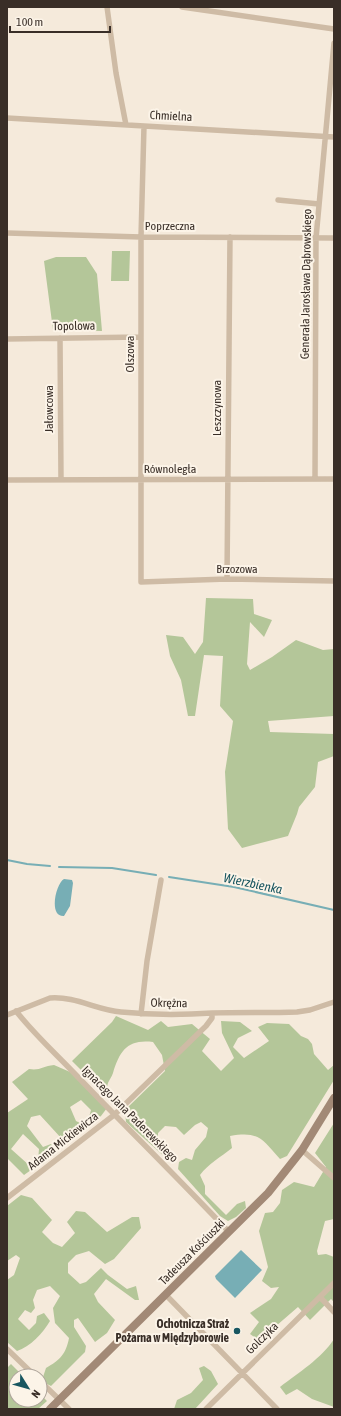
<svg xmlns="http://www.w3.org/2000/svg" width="341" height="1416" font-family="'Asap Condensed',sans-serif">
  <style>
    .green { fill: #b4c699 }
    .water { fill: #77aeb5 }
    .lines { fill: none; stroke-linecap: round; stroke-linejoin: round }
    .stream { stroke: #77aeb5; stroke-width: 2 }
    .minor { stroke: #cebba5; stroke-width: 5.5 }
    .secondary { stroke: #a28976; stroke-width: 8 }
    .poi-dot { fill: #185660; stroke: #fcf4e8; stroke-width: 1.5 }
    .labels { text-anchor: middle; stroke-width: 4; stroke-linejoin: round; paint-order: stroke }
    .street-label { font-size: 12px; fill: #392e27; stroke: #fcf4e8 }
    .poi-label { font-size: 12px; font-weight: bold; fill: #392e27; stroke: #fcf4e8; text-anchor: end }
    .water-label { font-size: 13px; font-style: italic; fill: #185660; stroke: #fcf4e8 }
  </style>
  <rect width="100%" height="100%" fill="#f5eadb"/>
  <path class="green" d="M 112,251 L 130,251 L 129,281 L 111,281 Z
    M 56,257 L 86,257 L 97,274 L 102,331 L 53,330 L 44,261 Z
    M 206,598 L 253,599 L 254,614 L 272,620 L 264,637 L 250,622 L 247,664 L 250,670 L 272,657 L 296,640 L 323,650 L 334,649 L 334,716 L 268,721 L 270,732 L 334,734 L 334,756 L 318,762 L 315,787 L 299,807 L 297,814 L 288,836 L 242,848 L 228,829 L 225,772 L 233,721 L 220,706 L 223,656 L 204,655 L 195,716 L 188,716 L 181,680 L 170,656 L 166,635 L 183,637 L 195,654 L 203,642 Z
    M 116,1016 L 148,1030 L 161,1021 L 168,1027 L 192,1024 L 210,1039 L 202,1051 L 221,1071 L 234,1058 L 222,1033 L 221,1021 L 240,1022 L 252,1031 L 238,1038 L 233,1047 L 244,1058 L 269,1041 L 258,1027 L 267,1023 L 289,1024 L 301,1036 L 308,1039 L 312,1044 L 314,1054 L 328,1070 L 334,1065 L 334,1080 L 287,1156 L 280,1159 C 262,1139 259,1131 230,1136 L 232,1148 C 221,1157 208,1164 200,1175 L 205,1186 L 205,1194 L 226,1215 L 237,1204 L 245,1201 L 246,1208 L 236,1217 L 228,1221 L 220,1216 L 178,1169 L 179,1162 L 186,1158 L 192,1160 L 195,1150 L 206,1137 L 208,1128 L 201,1122 L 195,1125 L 184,1135 L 176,1127 L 165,1126 L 158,1133 L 158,1139 L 174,1154 L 167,1159 L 126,1122 L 125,1110 L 165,1071 L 162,1055 L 153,1042 C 128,1039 120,1050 113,1073 C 110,1081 107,1081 107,1090 L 104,1093 L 72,1061 L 112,1022 Z
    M 54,1065 L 77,1075 L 107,1108 L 101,1116 L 92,1123 L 88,1121 L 91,1110 L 81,1100 L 70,1107 L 76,1121 L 84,1125 C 78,1135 74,1139 62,1139 L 40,1115 L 31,1117 L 27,1126 L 43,1147 L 51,1144 L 56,1151 L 43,1164 L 38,1160 L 39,1149 L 23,1134 L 11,1149 L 30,1166 L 31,1170 L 24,1175 L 7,1158 L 7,1113 L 28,1099 L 12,1082 L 29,1069 C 40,1071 43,1066 54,1065 Z
    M 334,1123 L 334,1219 L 325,1221 L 317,1251 L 318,1255 L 326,1254 L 334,1257 L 334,1302 L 331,1299 L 310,1320 L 298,1307 L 276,1326 L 265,1328 L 261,1342 L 250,1334 L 259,1322 L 250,1313 L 271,1299 L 279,1287 L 271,1288 L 262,1281 L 268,1267 L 259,1231 L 265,1213 L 273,1212 L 280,1203 L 282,1190 L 294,1182 L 314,1187 L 326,1167 L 315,1153 Z
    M 21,1195 L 32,1198 L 52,1220 L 42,1232 L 53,1243 L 62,1247 L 75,1233 L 67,1222 L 76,1211 L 85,1212 L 107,1232 L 132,1217 L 139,1217 L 141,1228 L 114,1259 L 105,1264 L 89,1251 L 76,1255 L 68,1263 L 68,1273 L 80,1284 L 86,1282 L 101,1268 L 108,1275 L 127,1289 L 136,1286 L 139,1300 L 135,1300 L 106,1279 L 94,1294 L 98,1302 L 115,1320 L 107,1333 L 95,1342 L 78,1318 L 74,1320 L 74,1327 L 86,1346 L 85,1352 L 51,1386 L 45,1383 L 43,1377 L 46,1368 C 60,1360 66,1354 69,1338 L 55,1323 L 53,1308 L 60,1296 L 50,1286 L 37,1290 L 33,1300 L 35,1308 L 31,1313 L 25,1310 L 18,1319 L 29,1330 L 36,1323 L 37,1316 L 44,1313 L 50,1321 C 43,1333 30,1347 17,1351 L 7,1342 L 7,1280 L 14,1275 L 20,1258 L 16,1255 L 7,1261 L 7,1206 Z
    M 334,1339 L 334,1407 L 312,1399 L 297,1389 L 286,1395 L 280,1387 C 298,1373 322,1358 334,1339 Z
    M 11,1364 L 23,1376 L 16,1376 L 16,1400 L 40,1400 L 40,1394 L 47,1401 L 38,1409 L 7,1409 L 7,1368 Z
    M 204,1366 L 211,1371 L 218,1384 L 195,1409 L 174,1409 L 177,1400 L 191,1393 L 203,1380 L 199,1368 Z"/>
  <path class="water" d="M 64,879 L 72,880 L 73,883 L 70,906 L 64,916 C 48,917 56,883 64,879 Z
    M 241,1250 L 262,1270 L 235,1298 L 216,1279 L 215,1276 Z"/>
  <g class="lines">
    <path class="stream" d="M 7,860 L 27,864 L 50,866
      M 59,867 L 112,868 L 156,875
      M 169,877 L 234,887 L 334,910"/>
    <path class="minor" d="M 107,7 L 116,73 L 126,125
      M 182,7 L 334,29
      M 7,118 L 334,137
      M 144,126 L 141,237 L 141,582 L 227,579 L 334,581
      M 278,200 L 319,204
      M 7,233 L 141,237 L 334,238
      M 60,338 L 61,480
      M 7,339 L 141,337
      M 315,479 L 316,238 L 334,43
      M 7,480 L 334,479
      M 227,579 L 230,237
      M 16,1011 C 34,1034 56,1054 76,1075 C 127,1128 179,1179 229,1232
      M 141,1014 L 147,961 L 161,880
      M 7,1015 L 50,998 C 75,996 97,1010 121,1012 C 152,1015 182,1015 212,1013 C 241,1012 269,1013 297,1012 L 310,1010 L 334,1002
      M 302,1150 L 334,1178
      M 7,1198 L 114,1115 L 206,1026 L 212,1018 L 212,1013
      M 166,1295 L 277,1409
      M 320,1297 L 334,1312
      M 7,1349 L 35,1376
      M 40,1381 L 69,1409
      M 206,1409 L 334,1283"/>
    <path class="secondary" d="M 50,1409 L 268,1193 L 302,1150 L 334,1098"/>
  </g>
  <circle class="poi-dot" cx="237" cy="1331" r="4"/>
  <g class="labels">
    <g class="street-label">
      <text transform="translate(171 116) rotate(3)" y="4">Chmielna</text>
      <text x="170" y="230">Poprzeczna</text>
      <text transform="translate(306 284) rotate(-89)" y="4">Generała Jarosława Dąbrowskiego</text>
      <text transform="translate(74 326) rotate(-1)" y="4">Topolowa</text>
      <text transform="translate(130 354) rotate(-90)" y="4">Olszowa</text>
      <text transform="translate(217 408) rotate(-90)" y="4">Leszczynowa</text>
      <text transform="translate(49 409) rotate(-90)" y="4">Jałowcowa</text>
      <text x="170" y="473">Równoległa</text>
      <text x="237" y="573">Brzozowa</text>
      <text transform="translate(169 1003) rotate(1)" y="4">Okrężna</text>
      <text transform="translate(130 1114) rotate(45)" y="4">Ignacego Jana Paderewskiego</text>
      <text transform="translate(63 1141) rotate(-38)" y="4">Adama Mickiewicza</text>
      <text transform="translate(192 1252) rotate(-45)" y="4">Tadeusza Kościuszki</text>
      <text transform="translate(262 1338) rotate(-44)" y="4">Golczyka</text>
    </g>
    <g class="poi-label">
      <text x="229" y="1328">Ochotnicza Straż<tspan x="229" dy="14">Pożarna w Międzyborowie</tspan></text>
    </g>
    <g class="water-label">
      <text transform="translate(253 883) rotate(12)" y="5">Wierzbienka</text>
    </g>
  </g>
  <rect width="341" height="1416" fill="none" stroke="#392e27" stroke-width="16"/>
  <g transform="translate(28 1388) rotate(127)"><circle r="19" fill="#fcf4e8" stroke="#aea59b"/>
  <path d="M0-3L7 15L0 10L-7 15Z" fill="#185660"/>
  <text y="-6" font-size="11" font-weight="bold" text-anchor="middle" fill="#392e27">N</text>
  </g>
  <path d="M10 26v6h100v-6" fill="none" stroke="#392e27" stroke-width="2"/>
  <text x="16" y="26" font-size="12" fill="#392e27" stroke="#fcf4e8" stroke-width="3" paint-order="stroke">100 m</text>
</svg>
